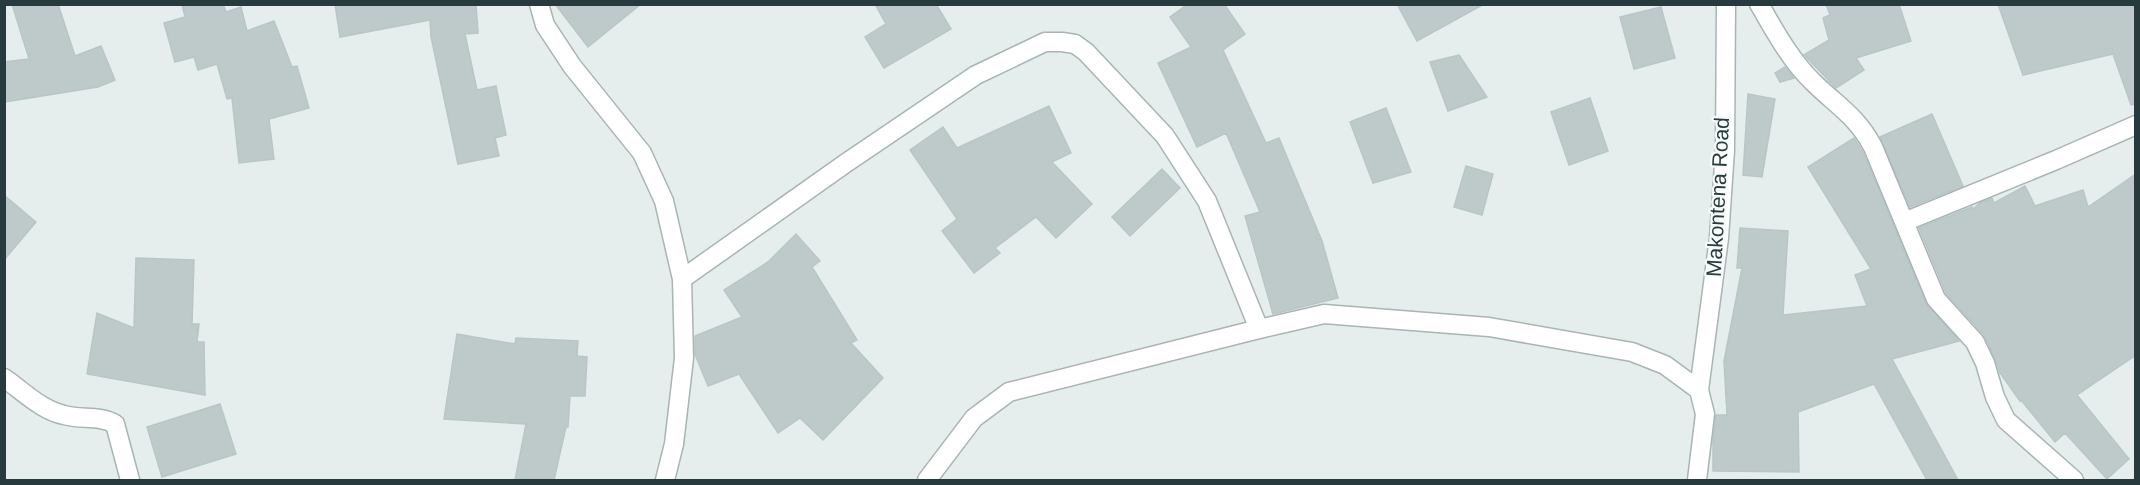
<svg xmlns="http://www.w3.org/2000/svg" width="2140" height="485" font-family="Arial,sans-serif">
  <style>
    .building { fill: #becaca; stroke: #b9c6c6; stroke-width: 1.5 }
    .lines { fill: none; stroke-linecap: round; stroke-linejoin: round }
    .street-casing { stroke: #a9b4b5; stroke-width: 21 }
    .street { stroke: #fff; stroke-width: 18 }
    .labels { text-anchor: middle; stroke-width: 4.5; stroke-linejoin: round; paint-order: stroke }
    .street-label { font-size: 21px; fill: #273a3d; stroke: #f6faf9 }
  </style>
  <rect width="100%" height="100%" fill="#e6eded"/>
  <path class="building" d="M 12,4 L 58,4 L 75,56 L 101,46 L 115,80 L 98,87 L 4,102 L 4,62 L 29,59 Z
    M 182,4 L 223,4 L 226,12 L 241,7 L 247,31 L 274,21 L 292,67 L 297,66 L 309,108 L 269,119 L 274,159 L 239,163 L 232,98 L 227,99 L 217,64 L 198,70 L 194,57 L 175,62 L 164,23 L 185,17 Z
    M 335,4 L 476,4 L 478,33 L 465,34 L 477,90 L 496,86 L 506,135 L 495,138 L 499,156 L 458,164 L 431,37 L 430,20 L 340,37 Z
    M 555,4 L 641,4 L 588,47 Z
    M 875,4 L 936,4 L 951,29 L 884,68 L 865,37 L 886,24 Z
    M 1188,4 L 1224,4 L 1245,34 L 1223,50 L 1266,143 L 1279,138 L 1322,241 L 1338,298 L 1273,314 L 1245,216 L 1260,212 L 1226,133 L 1197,147 L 1158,63 L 1191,47 L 1170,17 Z
    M 1397,4 L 1484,4 L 1417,41 Z
    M 1826,4 L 1899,4 L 1911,41 L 1856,58 L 1864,70 L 1836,88 L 1804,55 L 1829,40 L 1823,18 L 1830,15 Z
    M 1998,4 L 2136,4 L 2136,104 L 2131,105 L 2113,54 L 2023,75 Z
    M 1661,7 L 1675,58 L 1634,69 L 1620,17 Z
    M 1459,55 L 1487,97 L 1448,111 L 1430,62 Z
    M 1785,67 L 1794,78 L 1780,82 L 1775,73 Z
    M 1748,94 L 1775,99 L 1762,177 L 1743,175 Z
    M 1590,98 L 1608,151 L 1569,165 L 1551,112 Z
    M 1049,106 L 1071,153 L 1052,162 L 1092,204 L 1056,238 L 1036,217 L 995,248 L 1000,253 L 974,273 L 942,231 L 957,219 L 910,150 L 943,127 L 957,148 Z
    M 1386,108 L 1411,172 L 1373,183 L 1350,122 Z
    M 1932,114 L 1963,186 L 1910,207 L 1880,137 Z
    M 1854,138 L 1863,152 L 1926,303 L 1959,341 L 1892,359 L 1958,480 L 1927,480 L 1874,384 L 1798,412 L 1799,472 L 1713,471 L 1713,440 L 1716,415 L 1727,415 L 1724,361 L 1742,268 L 1737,268 L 1740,228 L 1788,231 L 1783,315 L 1867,306 L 1855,275 L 1871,269 L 1808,167 Z
    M 1466,166 L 1493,174 L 1482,215 L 1454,207 Z
    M 1162,169 L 1180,188 L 1130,236 L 1112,217 Z
    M 2136,174 L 2136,355 L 2077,395 L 2129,459 L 2107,479 L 2065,433 L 2055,442 L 2021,400 L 2020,401 L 2000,373 L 1995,358 L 1984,335 L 1946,293 L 1919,228 L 1972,207 L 1973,209 L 1980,203 L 1992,198 L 1994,203 L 2025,186 L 2035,206 L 2083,190 L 2088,207 Z
    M 4,195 L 36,222 L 4,260 Z
    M 796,234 L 820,261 L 812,267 L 857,340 L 851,343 L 883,378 L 823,440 L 800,418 L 778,433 L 739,374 L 708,386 L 695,354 L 695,336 L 742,317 L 724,290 L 768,262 Z
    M 136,258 L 194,260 L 192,324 L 199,324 L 197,342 L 204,342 L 205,395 L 87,374 L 97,313 L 134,328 Z
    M 457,334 L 515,344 L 516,338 L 578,341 L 577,356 L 587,357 L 585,396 L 570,396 L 568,427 L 566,427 L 554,480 L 515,480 L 526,424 L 444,419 Z
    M 220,404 L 236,454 L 162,477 L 147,427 Z"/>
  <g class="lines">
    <g class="street-casing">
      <path id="street" d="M 539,4 L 545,25 L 572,66 L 642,153 L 664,201 L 682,279 L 684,358 L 674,444 L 665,480
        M 1759,4 C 1775,31 1790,60 1813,82 C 1836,105 1857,116 1873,147 L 1936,299 L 1975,342 L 1985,363 L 1995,397 L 2006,420 L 2074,480
        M 1904,222 L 2056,160 L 2136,125
        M 682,279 L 846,163 L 976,75 L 1045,42 L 1062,42 L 1075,44 L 1086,52 L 1165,136 L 1207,201 L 1259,329
        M 4,378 C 23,391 41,410 64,415 C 81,420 100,415 115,424 L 130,480
        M 1699,390 L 1719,238 L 1725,150 L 1726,4
        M 927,480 L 974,418 L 1009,392 L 1259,329 L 1324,314 L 1489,327 L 1632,352 L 1665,365 L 1699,390 L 1705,414 L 1697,480"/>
    </g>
    <use href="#street" class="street"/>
  </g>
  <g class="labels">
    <g class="street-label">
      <text transform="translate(1718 197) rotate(-87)" y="7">Makontena Road</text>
    </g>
  </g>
  <rect width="2140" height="485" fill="none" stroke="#273a3d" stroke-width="12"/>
</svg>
